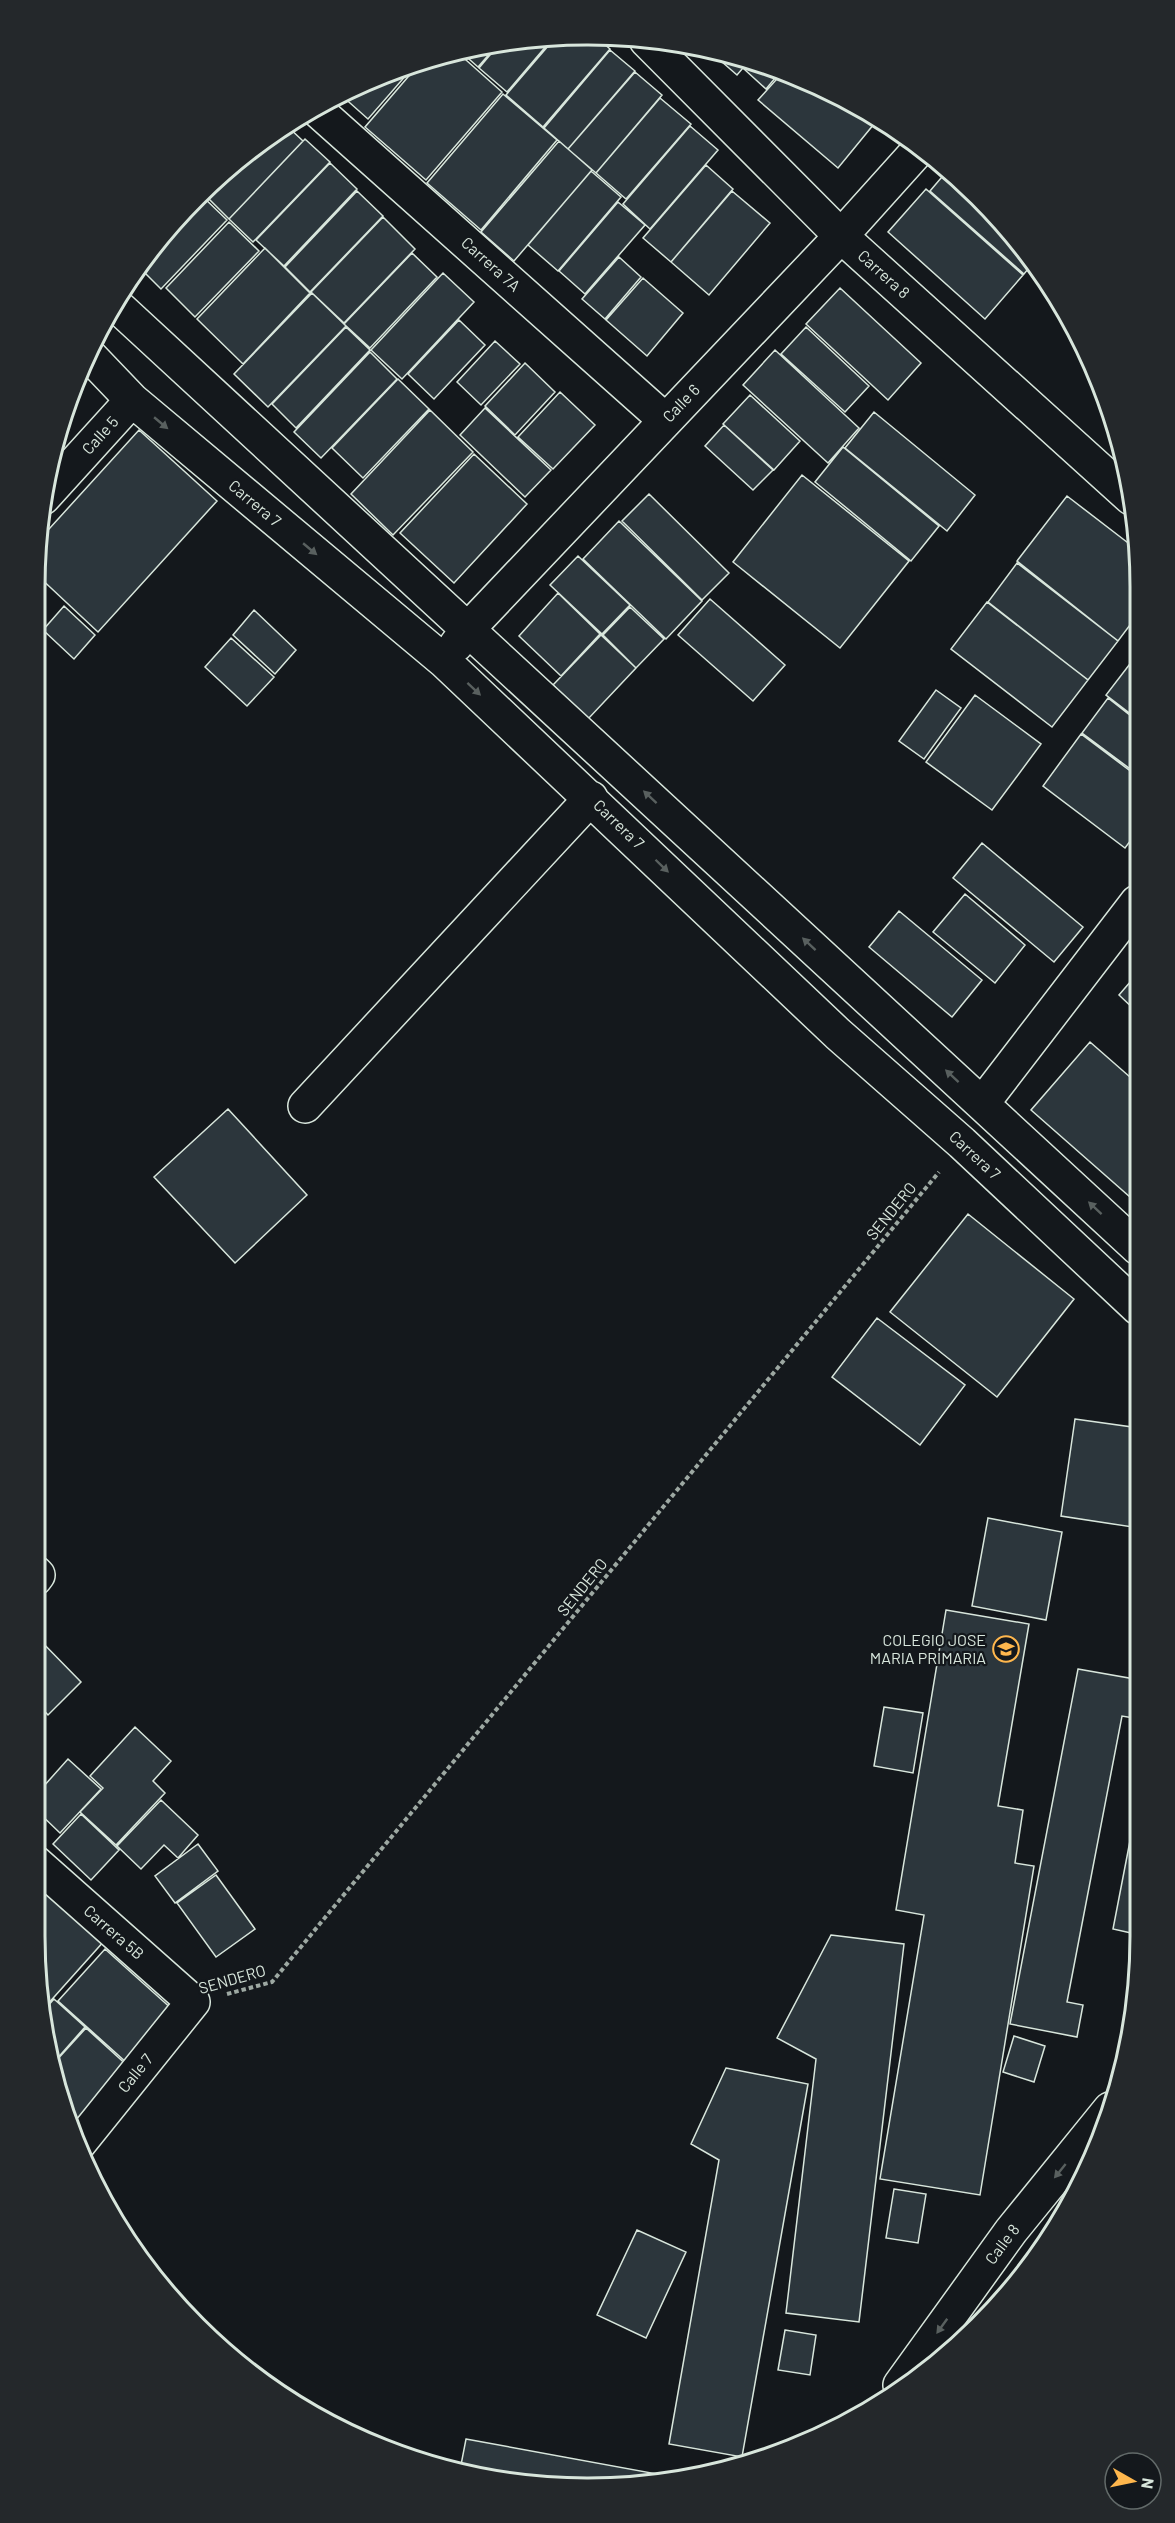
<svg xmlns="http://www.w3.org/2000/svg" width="1175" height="2523" font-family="Barlow,sans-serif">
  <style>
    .building { fill: #2c363c; stroke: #d8e6dc; stroke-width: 1.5 }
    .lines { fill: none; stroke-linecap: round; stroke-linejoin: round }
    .minor-casing { stroke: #d8e6dc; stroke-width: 36 }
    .path { stroke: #9da8a2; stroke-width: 4; stroke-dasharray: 4.5 3; stroke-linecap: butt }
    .minor { stroke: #14181c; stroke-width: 33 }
    .oneway { fill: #59605f }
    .labels { text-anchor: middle; stroke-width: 4.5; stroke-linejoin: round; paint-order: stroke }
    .street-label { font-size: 16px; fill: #d8e6dc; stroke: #14181c }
    .poi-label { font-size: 16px; fill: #d8e6dc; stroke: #14181c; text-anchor: end }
    .rim { fill: none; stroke: #d8e6dc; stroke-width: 3 }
  </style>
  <rect width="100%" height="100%" fill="#14181c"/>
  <path class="building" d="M 587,35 L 594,35 L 610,49 L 543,127 L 506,95 L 555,38 Z
    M 553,38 L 507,92 L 479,68 L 500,43 Z
    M 499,43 L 478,67 L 460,51 L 479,45 Z
    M 706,48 L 749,61 L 737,75 Z
    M 610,50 L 635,71 L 568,149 L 544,128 Z
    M 457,52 L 502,92 L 426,180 L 365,127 L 420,63 Z
    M 750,62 L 781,71 L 766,89 L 744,69 Z
    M 415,65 L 368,119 L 341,95 L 376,77 Z
    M 635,72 L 662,95 L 596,173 L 568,149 Z
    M 783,72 L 799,76 L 859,111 L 874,124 L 838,168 L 758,100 Z
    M 503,94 L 557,140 L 481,230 L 427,183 Z
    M 660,98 L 691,124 L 626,199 L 596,173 Z
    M 861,112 L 879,122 L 876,125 Z
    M 286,125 L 303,141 L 229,219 L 202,192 Z
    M 690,126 L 718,150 L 650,229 L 623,204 Z
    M 305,139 L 330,162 L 253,242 L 229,219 Z
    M 559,141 L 592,170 L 514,261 L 481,232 Z
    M 330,163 L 357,189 L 284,266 L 256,240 Z
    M 706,165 L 733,189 L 671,262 L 643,238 Z
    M 591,171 L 621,197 L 558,271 L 528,245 Z
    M 947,171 L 1026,251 L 1033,263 L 1024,274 L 930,191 Z
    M 926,189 L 1023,275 L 985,319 L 888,232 Z
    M 357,191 L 383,216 L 310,292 L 285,267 Z
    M 732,191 L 770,223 L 709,295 L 671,262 Z
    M 200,194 L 227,220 L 161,289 L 139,267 Z
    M 618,202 L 645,225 L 585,294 L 559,271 Z
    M 383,217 L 415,249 L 344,323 L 311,292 Z
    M 229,222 L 259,251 L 195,317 L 166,288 Z
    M 265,248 L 310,293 L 243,364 L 197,319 Z
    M 412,253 L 437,277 L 370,348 L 344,324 Z
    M 619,257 L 641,277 L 605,319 L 582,299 Z
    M 443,273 L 474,302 L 402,379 L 371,350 Z
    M 643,278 L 683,313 L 647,356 L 606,320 Z
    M 840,288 L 921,363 L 888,400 L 806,324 Z
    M 312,293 L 346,326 L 268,407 L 234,374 Z
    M 459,320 L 485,345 L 434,399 L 408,374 Z
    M 346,327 L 370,350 L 296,428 L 272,404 Z
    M 806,327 L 869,386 L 845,412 L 781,354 Z
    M 495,341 L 520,364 L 481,405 L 457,382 Z
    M 775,350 L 859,428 L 828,463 L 743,385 Z
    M 370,352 L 397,379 L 321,458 L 294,432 Z
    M 525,363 L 555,392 L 515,435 L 485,406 Z
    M 398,379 L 429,409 L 363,478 L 332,448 Z
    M 560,392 L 595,425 L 553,469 L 518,437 Z
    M 750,395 L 800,441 L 774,470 L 723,424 Z
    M 485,408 L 551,470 L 525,497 L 460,435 Z
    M 430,410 L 473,452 L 393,535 L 351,494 Z
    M 874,412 L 975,495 L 947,531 L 845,448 Z
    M 724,425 L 773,470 L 753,490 L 705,446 Z
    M 139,430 L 217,501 L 98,632 L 36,574 L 39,540 Z
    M 843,447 L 939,526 L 911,561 L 815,482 Z
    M 474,454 L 527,504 L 454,583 L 400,533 Z
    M 802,475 L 909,561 L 840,648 L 733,562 Z
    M 649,494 L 729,573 L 702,600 L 622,521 Z
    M 1067,496 L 1136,549 L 1136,617 L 1118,641 L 1017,561 Z
    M 619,521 L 702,601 L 666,639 L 583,559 Z
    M 578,556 L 630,605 L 602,634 L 550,585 Z
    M 1017,563 L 1118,641 L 1088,680 L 988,602 Z
    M 558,593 L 600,634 L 561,676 L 519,636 Z
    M 710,599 L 785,665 L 753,701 L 678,635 Z
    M 987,602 L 1088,680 L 1052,727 L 951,649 Z
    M 64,606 L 95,635 L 74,659 L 43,630 Z
    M 630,607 L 664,639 L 636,668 L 603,635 Z
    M 254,610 L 296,650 L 275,674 L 233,635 Z
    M 601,635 L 636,668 L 588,719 L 553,685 Z
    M 231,638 L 274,677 L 247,706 L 205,667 Z
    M 1136,656 L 1136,718 L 1106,695 Z
    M 936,690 L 961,708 L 924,759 L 899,741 Z
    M 975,695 L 1041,744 L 992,810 L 926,762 Z
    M 1108,698 L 1136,720 L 1137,774 L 1082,733 Z
    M 1081,734 L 1137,776 L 1137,832 L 1125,848 L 1043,786 Z
    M 982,843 L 1083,927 L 1054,962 L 953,878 Z
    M 965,894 L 1025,945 L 995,983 L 933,932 Z
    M 899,911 L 982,980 L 952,1017 L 869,947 Z
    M 1137,974 L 1137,1012 L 1119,995 Z
    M 1090,1042 L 1138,1084 L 1138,1200 L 1132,1195 L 1130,1197 L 1031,1110 Z
    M 228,1109 L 307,1195 L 235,1263 L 154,1177 Z
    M 968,1214 L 1074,1299 L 997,1397 L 890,1312 Z
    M 877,1318 L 965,1385 L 920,1445 L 832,1377 Z
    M 1075,1419 L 1139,1428 L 1139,1528 L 1061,1516 Z
    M 988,1518 L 1062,1532 L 1046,1620 L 972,1606 Z
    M 946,1610 L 1029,1624 L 998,1806 L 1023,1810 L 1015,1863 L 1034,1866 L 980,2195 L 880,2179 L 924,1915 L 896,1910 Z
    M 35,1635 L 81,1682 L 48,1715 L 35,1701 Z
    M 1078,1669 L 1140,1680 L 1140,1719 L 1122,1716 L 1067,2002 L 1083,2005 L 1077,2037 L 1010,2024 Z
    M 884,1707 L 923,1713 L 913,1773 L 874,1766 Z
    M 135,1727 L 171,1761 L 153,1781 L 165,1793 L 116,1845 L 80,1812 L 103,1788 L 90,1776 Z
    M 68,1759 L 101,1789 L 60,1833 L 35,1809 L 35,1796 Z
    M 1140,1789 L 1140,1935 L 1113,1929 Z
    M 161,1800 L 198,1835 L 178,1858 L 164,1845 L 141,1869 L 117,1846 Z
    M 81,1814 L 119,1850 L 91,1880 L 53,1844 Z
    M 198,1844 L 218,1871 L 175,1903 L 155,1876 Z
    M 216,1875 L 255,1929 L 216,1957 L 177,1903 Z
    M 35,1877 L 105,1940 L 46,2006 L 34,1936 Z
    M 831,1935 L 904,1944 L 859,2322 L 786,2313 L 816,2059 L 777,2038 Z
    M 105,1949 L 173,2010 L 127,2063 L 58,2001 Z
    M 54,1999 L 85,2027 L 55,2061 L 46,2008 Z
    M 86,2028 L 130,2068 L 73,2133 L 64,2114 L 55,2062 Z
    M 1014,2036 L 1045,2046 L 1034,2082 L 1003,2072 Z
    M 726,2068 L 808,2084 L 742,2457 L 669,2444 L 719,2160 L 691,2144 Z
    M 894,2189 L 926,2194 L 918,2243 L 886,2238 Z
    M 637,2230 L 686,2252 L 646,2338 L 597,2315 Z
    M 785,2330 L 816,2335 L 810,2375 L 778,2370 Z
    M 466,2439 L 657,2474 L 655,2484 L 480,2478 L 460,2470 Z"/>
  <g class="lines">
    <g class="minor-casing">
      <path id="minor" d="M 646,40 L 841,236 L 1131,498
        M 316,109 L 665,420
        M 115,304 L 1138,1248
        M 88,354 L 132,400 L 444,661 L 838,1034 L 962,1143 L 1138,1308
        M 43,498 L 132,400
        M 456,645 L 468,629 L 841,236 L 921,147
        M 982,1104 L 1137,902
        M 305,1106 L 591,798
        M 35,1579 L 38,1575 L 35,1572
        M 35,1862 L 193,2002 L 78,2145
        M 900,2385 L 1011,2231 L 1110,2109"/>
    </g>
    <path class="path" d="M 227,1994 L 272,1982 L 939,1172"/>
    <use href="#minor" class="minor"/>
  </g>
  <defs><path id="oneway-solid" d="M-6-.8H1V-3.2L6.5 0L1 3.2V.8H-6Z" transform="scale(1.5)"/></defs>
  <g class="oneway">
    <use href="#oneway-solid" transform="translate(161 423) rotate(40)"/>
    <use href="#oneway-solid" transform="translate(310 549) rotate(40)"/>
    <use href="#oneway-solid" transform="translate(474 689) rotate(43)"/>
    <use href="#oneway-solid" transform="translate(650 797) rotate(-137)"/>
    <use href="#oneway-solid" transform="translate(662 866) rotate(44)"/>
    <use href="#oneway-solid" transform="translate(809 944) rotate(-137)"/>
    <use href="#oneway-solid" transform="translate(952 1076) rotate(-137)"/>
    <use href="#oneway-solid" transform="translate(1095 1208) rotate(-137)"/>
    <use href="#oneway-solid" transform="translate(1060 2171) rotate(129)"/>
    <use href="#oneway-solid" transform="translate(942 2326) rotate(126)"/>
  </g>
  <defs>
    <g id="school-ring" transform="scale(1.35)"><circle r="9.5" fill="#14181c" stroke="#ffb74d" stroke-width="1.5"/><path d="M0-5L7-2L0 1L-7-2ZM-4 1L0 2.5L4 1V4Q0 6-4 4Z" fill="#ffb74d"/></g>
  </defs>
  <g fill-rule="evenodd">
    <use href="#school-ring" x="1006" y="1649"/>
  </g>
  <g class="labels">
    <g class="street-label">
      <text transform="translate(491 264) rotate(42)" y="6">Carrera 7A</text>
      <text transform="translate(884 274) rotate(42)" y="6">Carrera 8</text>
      <text transform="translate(681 403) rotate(-46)" y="6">Calle 6</text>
      <text transform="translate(100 435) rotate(-48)" y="6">Calle 5</text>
      <text transform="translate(255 503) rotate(40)" y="6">Carrera 7</text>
      <text transform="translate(619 824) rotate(44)" y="6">Carrera 7</text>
      <text transform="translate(975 1155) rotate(43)" y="6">Carrera 7</text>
      <text transform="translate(891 1211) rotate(-51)" y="6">SENDERO</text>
      <text transform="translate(582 1587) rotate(-51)" y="6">SENDERO</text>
      <text transform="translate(114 1932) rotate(41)" y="6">Carrera 5B</text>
      <text transform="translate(232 1979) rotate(-16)" y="6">SENDERO</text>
      <text transform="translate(135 2073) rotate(-51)" y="6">Calle 7</text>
      <text transform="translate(1002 2244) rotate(-53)" y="6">Calle 8</text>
    </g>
    <g class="poi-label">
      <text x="986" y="1646">COLEGIO JOSE<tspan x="986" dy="18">MARIA PRIMARIA</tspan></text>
    </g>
  </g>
  <path d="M0 0H1175V2523H0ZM587 45H588A542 542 0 0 1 1130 587V1936A542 542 0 0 1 588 2478H587A542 542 0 0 1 45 1936V587A542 542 0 0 1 587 45Z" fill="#24282b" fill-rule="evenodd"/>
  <path class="rim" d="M587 45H588A542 542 0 0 1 1130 587V1936A542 542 0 0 1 588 2478H587A542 542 0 0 1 45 1936V587A542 542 0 0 1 587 45Z"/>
  <g transform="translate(1133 2481) rotate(99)"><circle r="28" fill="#14181c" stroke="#626a69" stroke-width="1.5"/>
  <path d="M0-4.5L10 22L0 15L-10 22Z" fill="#ffb74d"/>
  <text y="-9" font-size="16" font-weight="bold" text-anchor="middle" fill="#d8e6dc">N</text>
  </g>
</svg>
